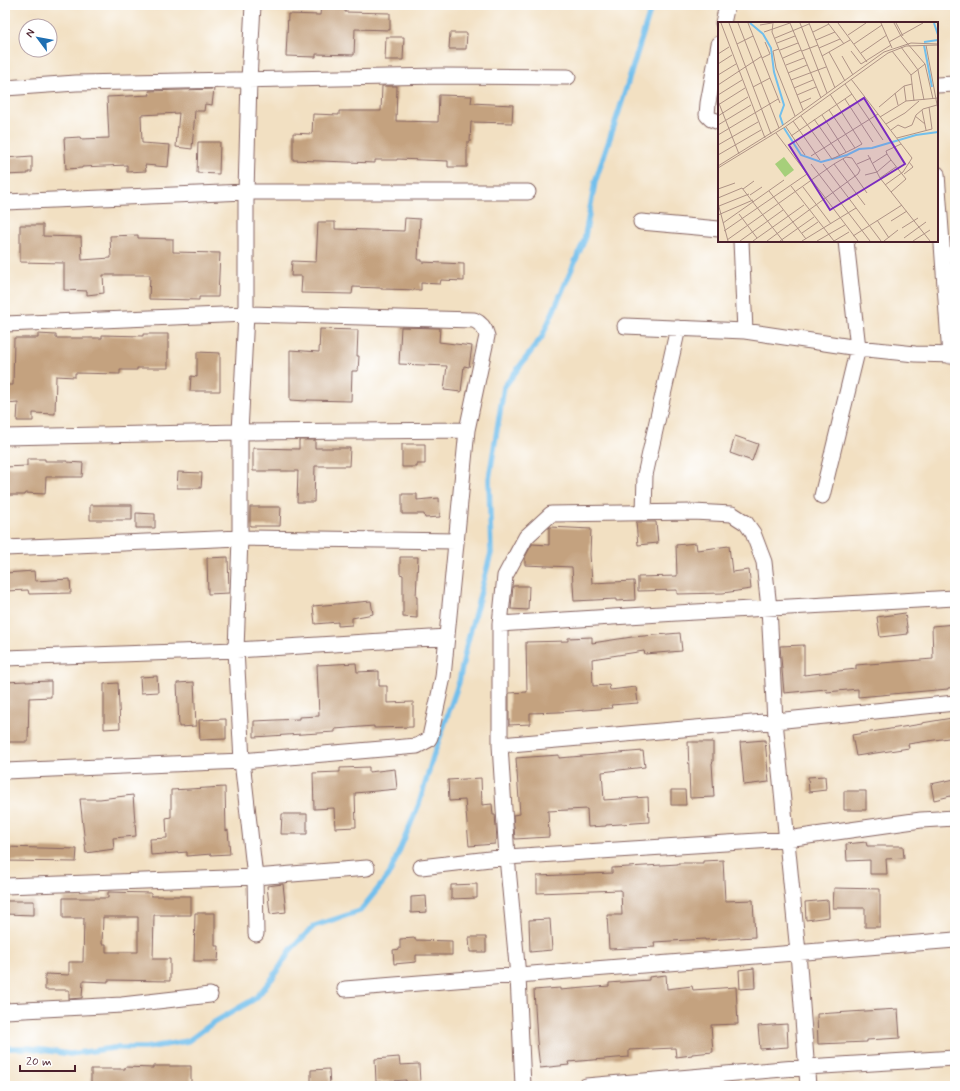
<svg xmlns="http://www.w3.org/2000/svg" width="960" height="1091" font-family="Mynerve,sans-serif">
  <style>
    .lines { fill: none; stroke-linecap: round; stroke-linejoin: round }
    .stream { stroke: #72bfec; stroke-width: 5.5 }
    .building { fill: #c4a27f; fill-rule: evenodd }
    .street-casing { stroke: #856360; stroke-width: 17 }
    .street { stroke: #fff; stroke-width: 15 }
    .inset-river { fill: none; stroke: #72bfec; stroke-width: 2 }
    .inset-road { fill: none; stroke: #af9386; stroke-width: 1 }
    .view { fill: #7b2cbf; fill-opacity: 0.15; stroke: #7b2cbf; stroke-width: 2 }
    .inset-edge { fill: none; stroke: #4a1f2b; stroke-width: 2 }
  </style>
  <rect width="100%" height="100%" fill="#fff"/>
  <filter id="ink" filterUnits="userSpaceOnUse"><feTurbulence type="fractalNoise" baseFrequency=".025" numOctaves="2"/><feDisplacementMap in="SourceGraphic" scale="8" xChannelSelector="R" yChannelSelector="G"/><feConvolveMatrix kernelMatrix="1 2 1 2 8 2 1 2 1" color-interpolation-filters="sRGB"/></filter>
  <filter id="wash" filterUnits="userSpaceOnUse"><feTurbulence type="fractalNoise" baseFrequency=".012" numOctaves="4" result="noise"/><feDisplacementMap in="SourceGraphic" scale="16" xChannelSelector="R" yChannelSelector="G"/><feGaussianBlur stdDeviation="0.9" result="paint"/><feColorMatrix in="noise" values="0 0 0 0 0 0 0 0 0 0 0 0 0 0 0 0 0 1.4 0 .05"/><feComposite in="paint" operator="in"/></filter>
  <g filter="url(#wash)">
    <rect width="100%" height="100%" fill="#f2e0c2"/>
    <g class="lines">
      <path class="stream" d="M 5,1048 L 29,1048 L 70,1054 L 113,1048 L 145,1048 L 188,1041 L 213,1023 L 256,998 L 274,976 L 292,948 L 314,926 L 360,911 L 389,875 L 419,804 L 433,757 L 459,682 L 466,648 L 491,553 L 489,479 L 504,387 L 542,337 L 584,241 L 595,182 L 619,111 L 652,5"/>
    </g>
    <g id="blocks">
      <path class="building" d="M 321,5 L 345,5 L 345,12 L 390,13 L 390,30 L 355,29 L 354,55 L 316,54 L 316,57 L 286,56 L 288,14 L 320,15 Z
        M 450,33 L 467,33 L 466,49 L 449,49 Z
        M 386,37 L 404,37 L 403,60 L 385,60 Z
        M 382,86 L 397,86 L 396,121 L 438,122 L 439,95 L 472,96 L 471,103 L 513,105 L 512,123 L 471,122 L 470,142 L 467,142 L 467,167 L 448,167 L 448,161 L 397,159 L 397,160 L 375,160 L 375,163 L 293,160 L 293,133 L 312,134 L 313,114 L 339,115 L 339,111 L 381,111 Z
        M 214,89 L 212,105 L 205,104 L 204,111 L 195,111 L 192,149 L 176,147 L 179,113 L 141,115 L 142,143 L 170,145 L 168,167 L 145,165 L 146,171 L 127,172 L 127,165 L 82,167 L 82,168 L 66,169 L 64,138 L 80,137 L 81,139 L 109,138 L 107,97 L 150,95 L 149,91 Z
        M 198,142 L 220,142 L 219,174 L 197,173 Z
        M 32,156 L 32,172 L 28,172 L 28,174 L 5,175 L 5,158 Z
        M 405,218 L 420,219 L 418,260 L 422,260 L 422,262 L 464,264 L 464,281 L 441,280 L 440,284 L 421,283 L 421,290 L 381,289 L 381,288 L 353,287 L 352,294 L 301,293 L 302,276 L 291,276 L 292,261 L 316,262 L 318,222 L 335,222 L 335,229 L 404,231 Z
        M 20,225 L 43,225 L 43,236 L 81,237 L 82,260 L 111,258 L 110,236 L 138,235 L 138,238 L 173,239 L 173,252 L 220,253 L 218,297 L 199,297 L 199,300 L 149,299 L 150,275 L 103,275 L 104,293 L 87,295 L 87,291 L 64,290 L 64,263 L 20,262 Z
        M 401,327 L 440,328 L 439,342 L 472,346 L 469,367 L 464,366 L 461,392 L 444,390 L 447,366 L 399,364 Z
        M 320,329 L 358,330 L 357,356 L 359,356 L 358,371 L 352,371 L 351,401 L 307,400 L 307,401 L 290,400 L 290,350 L 319,352 Z
        M 38,334 L 56,335 L 56,338 L 102,338 L 102,335 L 143,336 L 143,334 L 168,334 L 168,368 L 137,368 L 137,370 L 120,370 L 120,374 L 75,373 L 75,377 L 56,376 L 55,414 L 33,413 L 33,421 L 17,421 L 18,403 L 5,404 L 5,385 L 13,385 L 14,338 L 38,338 Z
        M 197,352 L 220,353 L 220,391 L 190,391 L 191,376 L 197,377 Z
        M 735,436 L 758,444 L 752,461 L 730,453 Z
        M 299,440 L 315,440 L 315,448 L 350,448 L 349,466 L 315,466 L 314,502 L 297,502 L 298,471 L 253,471 L 253,448 L 299,449 Z
        M 402,444 L 425,444 L 425,464 L 417,464 L 417,467 L 402,467 Z
        M 27,459 L 45,459 L 45,461 L 67,461 L 67,462 L 83,463 L 82,477 L 46,477 L 45,494 L 25,493 L 25,495 L 5,495 L 5,467 L 27,466 Z
        M 178,472 L 202,473 L 201,488 L 177,488 Z
        M 402,494 L 417,494 L 417,500 L 439,498 L 440,517 L 425,518 L 424,514 L 402,514 Z
        M 90,505 L 132,505 L 132,520 L 90,520 Z
        M 250,507 L 281,507 L 280,526 L 250,526 Z
        M 136,513 L 155,514 L 155,528 L 136,528 Z
        M 636,522 L 656,522 L 658,543 L 638,545 Z
        M 550,527 L 591,529 L 590,554 L 592,583 L 634,581 L 635,600 L 616,601 L 616,599 L 574,601 L 572,567 L 525,565 L 525,557 L 532,544 L 549,545 L 549,528 Z
        M 696,543 L 697,550 L 729,546 L 732,572 L 749,570 L 751,589 L 723,593 L 677,594 L 677,590 L 638,591 L 638,577 L 677,576 L 676,545 Z
        M 228,557 L 229,593 L 208,594 L 207,558 Z
        M 400,557 L 418,557 L 416,597 L 417,597 L 417,618 L 403,617 L 403,575 L 400,574 Z
        M 34,571 L 35,581 L 70,579 L 71,593 L 29,594 L 28,590 L 5,591 L 5,573 Z
        M 513,586 L 529,586 L 528,610 L 511,609 Z
        M 371,601 L 373,614 L 352,618 L 352,625 L 338,626 L 338,622 L 315,624 L 313,606 Z
        M 905,613 L 908,634 L 880,637 L 877,617 Z
        M 955,624 L 955,687 L 948,688 L 948,689 L 858,697 L 858,689 L 827,692 L 826,689 L 784,693 L 780,646 L 804,645 L 804,675 L 856,669 L 856,665 L 933,659 L 932,626 Z
        M 680,633 L 682,651 L 645,654 L 644,651 L 592,659 L 593,686 L 609,685 L 610,690 L 636,687 L 638,703 L 611,705 L 612,708 L 558,712 L 530,713 L 530,724 L 509,725 L 509,693 L 527,692 L 526,642 L 568,641 L 568,638 L 592,637 L 592,643 L 632,637 Z
        M 356,663 L 357,672 L 379,671 L 379,686 L 387,686 L 387,703 L 413,702 L 413,727 L 374,728 L 374,726 L 335,729 L 335,732 L 254,737 L 254,721 L 299,719 L 299,717 L 319,716 L 317,665 Z
        M 157,676 L 158,692 L 141,693 L 140,677 Z
        M 26,681 L 26,682 L 51,681 L 51,697 L 29,698 L 28,742 L 5,742 L 5,682 Z
        M 194,682 L 196,726 L 179,727 L 177,683 Z
        M 118,683 L 120,728 L 104,729 L 104,684 Z
        M 952,718 L 955,737 L 908,744 L 909,748 L 856,756 L 852,735 L 922,724 L 922,723 Z
        M 226,719 L 226,739 L 200,740 L 199,720 Z
        M 765,740 L 769,782 L 744,785 L 740,742 Z
        M 688,742 L 713,742 L 713,762 L 712,763 L 714,797 L 690,798 Z
        M 643,751 L 645,767 L 602,772 L 604,800 L 648,797 L 649,822 L 606,825 L 606,826 L 588,827 L 587,809 L 548,811 L 549,837 L 515,839 L 513,815 L 520,814 L 516,758 L 559,755 L 559,758 Z
        M 369,767 L 369,772 L 395,769 L 397,789 L 355,793 L 356,827 L 335,828 L 334,808 L 314,809 L 313,773 L 340,772 L 340,768 Z
        M 825,776 L 826,790 L 809,792 L 808,777 Z
        M 481,778 L 482,805 L 492,804 L 493,815 L 495,815 L 497,839 L 495,840 L 495,844 L 469,846 L 465,800 L 449,801 L 448,780 Z
        M 955,779 L 955,795 L 934,800 L 931,784 Z
        M 225,787 L 226,831 L 228,830 L 230,854 L 211,855 L 211,854 L 187,856 L 187,852 L 151,855 L 150,839 L 167,838 L 166,818 L 171,817 L 171,790 Z
        M 671,790 L 685,790 L 686,805 L 671,805 Z
        M 844,791 L 866,791 L 866,810 L 844,810 Z
        M 133,795 L 136,836 L 113,838 L 114,849 L 86,853 L 80,799 L 100,799 Z
        M 282,814 L 307,814 L 307,834 L 281,834 Z
        M 866,842 L 867,846 L 903,846 L 904,858 L 886,859 L 887,874 L 870,874 L 870,860 L 847,861 L 846,844 Z
        M 5,847 L 77,849 L 76,862 L 5,861 Z
        M 723,860 L 725,901 L 753,900 L 755,937 L 705,940 L 705,939 L 654,942 L 655,947 L 609,949 L 607,915 L 622,915 L 621,890 L 537,893 L 537,876 L 612,873 L 612,868 L 678,864 L 678,863 L 703,863 L 703,861 Z
        M 283,884 L 286,912 L 270,914 L 267,886 Z
        M 477,884 L 477,898 L 451,899 L 451,885 Z
        M 834,888 L 880,889 L 880,927 L 865,927 L 865,908 L 833,908 Z
        M 108,892 L 151,893 L 151,896 L 191,896 L 191,915 L 154,915 L 153,959 L 170,959 L 170,981 L 108,980 L 108,982 L 83,981 L 82,998 L 69,999 L 69,990 L 45,990 L 45,974 L 69,975 L 69,962 L 83,962 L 84,918 L 63,918 L 63,898 L 108,898 ZM 103,917 L 138,917 L 138,952 L 106,952 L 106,944 L 102,944 Z
        M 426,896 L 427,912 L 411,913 L 411,897 Z
        M 828,900 L 829,917 L 806,920 L 805,902 Z
        M 5,901 L 34,901 L 34,915 L 5,914 Z
        M 195,913 L 215,913 L 215,946 L 219,946 L 218,961 L 194,961 Z
        M 550,919 L 552,950 L 530,952 L 529,920 Z
        M 469,937 L 486,937 L 486,952 L 470,952 Z
        M 415,938 L 415,940 L 452,941 L 452,955 L 416,955 L 416,962 L 394,964 L 393,950 L 400,949 L 400,939 Z
        M 754,968 L 755,988 L 740,989 L 739,970 Z
        M 666,975 L 667,989 L 692,986 L 693,990 L 736,987 L 738,1024 L 711,1025 L 713,1052 L 692,1054 L 692,1055 L 676,1057 L 675,1048 L 629,1050 L 629,1057 L 568,1062 L 569,1065 L 540,1068 L 537,1041 L 534,990 L 560,988 L 560,990 L 609,986 L 609,983 L 649,980 L 649,977 Z
        M 898,1009 L 900,1038 L 867,1040 L 867,1042 L 818,1044 L 817,1014 Z
        M 787,1024 L 788,1047 L 760,1049 L 758,1026 Z
        M 399,1057 L 400,1065 L 419,1064 L 420,1083 L 406,1084 L 406,1080 L 376,1082 L 375,1059 Z
        M 153,1066 L 191,1066 L 191,1086 L 91,1086 L 91,1069 L 125,1069 L 125,1067 L 153,1068 Z
        M 329,1069 L 330,1086 L 311,1086 L 311,1070 Z"/>
    </g>
  </g>
  <g filter="url(#ink)">
    <use href="#blocks" fill-opacity="0" stroke="#856360" stroke-width="1"/>
    <g class="lines">
      <g class="street-casing">
        <path id="street" d="M 253,5 L 249,80 L 246,192 L 246,314 L 240,432 L 240,538 L 236,650 L 242,761 L 255,877 L 256,934
          M 723,23 L 727,5
          M 719,44 L 708,103 L 707,115 L 711,119 L 719,122
          M 937,85 L 955,84
          M 5,88 L 76,83 L 440,76 L 568,77
          M 937,174 L 950,356
          M 5,202 L 246,192 L 528,192
          M 641,222 L 719,229
          M 741,241 L 745,331
          M 5,324 L 246,314 L 474,320 C 481,323 485,328 487,336 L 467,430
          M 625,326 L 745,331 L 858,348 L 915,354 L 955,355
          M 5,437 L 240,432 L 467,430 L 443,677 L 430,737 L 428,740 L 417,746 L 242,761 L 5,771
          M 822,496 L 858,348 L 846,241
          M 644,513 L 645,475 L 678,328
          M 5,548 L 240,538 L 456,541
          M 500,624 L 677,613 L 955,598
          M 5,658 L 236,650 L 447,637
          M 500,745 L 775,721 L 955,703
          M 421,867 L 507,857 L 787,839 L 921,820 L 955,818
          M 5,886 L 255,877 L 367,868
          M 345,989 L 955,940
          M 5,1011 L 122,1005 L 210,995
          M 523,1086 L 518,976 L 507,857 L 500,745 L 500,624 L 505,576 L 526,537 L 551,514 L 693,512 L 732,514 L 746,523 L 753,533 L 764,562 L 769,608 L 775,721 L 798,952 L 808,1086
          M 586,1086 L 807,1067 L 955,1058"/>
      </g>
      <use href="#street" class="street"/>
    </g>
  </g>
  <g transform="translate(718 22)">
    <rect width="220" height="220" fill="#f2e0c2"/>
    <path d="M 66,135 L 76,148 L 67,155 L 57,142 Z" fill="#a6cf7a"/>
    <path class="inset-river" d="M 32,1 L 45,12 L 53,26 L 56,50 L 66,83 L 62,94 L 65,103M 216,1 L 220,13M 206,20 L 220,18M 206,23 L 214,65M 66,106 L 83,133 L 103,140 L 129,133 L 141,127 L 154,126 L 198,113 L 220,110"/>
    <path class="inset-road" d="M 3,1 L 47,116M 11,1 L 53,112M 20,1 L 61,106M 30,1 L 62,81M 55,1 L 54,10 L 85,88M 72,1 L 103,76M 82,1 L 109,71M 91,1 L 117,66M 110,1 L 126,22M 120,1 L 149,40M 163,1 L 174,26M 176,1 L 183,14 L 207,42 L 215,77M 178,1 L 185,14M 42,3 L 54,1M 46,10 L 72,1M 95,10 L 111,2M 130,13 L 148,1M 57,16 L 91,2M 98,18 L 117,10M 171,20 L 205,1M 59,21 L 77,14M 19,22 L 35,14M 136,22 L 164,3M 208,23 L 220,88M 183,25 L 200,48 L 206,78M 101,26 L 122,17M 61,27 L 55,29 L 58,46 L 77,94M 62,28 L 80,21M 84,29 L 100,23M 133,29 L 143,42 L 173,23M 174,29 L 193,53 L 196,79M 111,30 L 127,59M 143,31 L 169,13M 0,32 L 11,25M 104,34 L 132,18M 124,34 L 135,53M 44,36 L 52,32 L 47,20M 65,36 L 83,28M 0,42 L 14,33M 68,43 L 86,36M 70,51 L 89,43M 0,53 L 18,42M 193,53 L 207,42M 133,57 L 194,136 L 185,150 L 167,163M 73,58 L 108,45M 127,62 L 165,118M 0,63 L 44,34M 35,65 L 52,56M 76,66 L 95,58M 177,71 L 180,83M 112,72 L 144,122 L 137,126M 0,73 L 24,58M 79,73 L 98,65M 127,77 L 155,120M 0,79 L 21,132M 188,79 L 186,64 L 194,62M 82,81 L 93,76M 0,83 L 27,66M 161,85 L 186,64M 204,88 L 208,108M 104,93 L 128,130M 0,94 L 30,75M 83,94 L 114,137 L 137,126 L 111,88M 197,94 L 207,102M 162,95 L 188,79 L 220,76M 96,97 L 122,134M 75,99 L 102,138M 168,102 L 187,91 L 201,79M 0,103 L 33,83M 68,105 L 87,133M 173,108 L 180,103 L 187,106 L 194,103 L 198,93 L 205,87 L 219,83M 58,111 L 140,219M 0,113 L 60,77M 73,114 L 134,72M 179,116 L 214,107 L 211,85M 0,123 L 40,100M 0,133 L 43,108M 150,133 L 162,156 L 212,219M 93,134 L 160,92M 125,137 L 149,171M 155,141 L 169,132 L 168,129 L 183,122M 93,142 L 152,219M 105,142 L 163,219M 116,142 L 147,183M 139,142 L 153,136M 0,144 L 61,106 L 166,30 L 193,21 L 220,22M 0,146 L 67,105 L 170,31 L 188,24 L 220,23M 186,152 L 195,145 L 191,140M 147,153 L 159,150 L 173,138 L 169,132M 162,156 L 178,145M 73,164 L 116,219M 85,165 L 113,202M 0,167 L 17,161M 25,167 L 36,159M 51,169 L 88,217M 173,170 L 188,157 L 173,138M 32,173 L 44,165M 0,176 L 24,166 L 65,219M 0,181 L 10,219M 1,184 L 31,172M 21,192 L 39,216M 0,193 L 35,178M 159,198 L 171,216M 173,199 L 189,189M 5,201 L 66,158M 184,206 L 200,196M 6,209 L 89,152M 84,211 L 100,200M 135,214 L 184,183M 186,216 L 208,200M 9,218 L 116,142 L 128,135 L 134,136 L 142,148 L 140,152 L 49,219M 22,219 L 65,188M 35,219 L 86,183M 62,219 L 96,195M 84,219 L 138,186M 99,219 L 127,203M 116,219 L 131,210M 166,219 L 180,208M 195,219 L 212,208"/>
    <path class="view" d="M 146,76 L 187,142 L 112,188 L 71,123 Z"/>
    <rect width="220" height="220" class="inset-edge"/>
  </g>
  <rect width="960" height="1091" fill="none" stroke="#fff" stroke-width="20"/>
  <g transform="translate(38 38) rotate(302)"><circle r="19" fill="#ffffff" stroke="#b7a5aa"/>
  <path d="M0-3L7 15L0 10L-7 15Z" fill="#1f6fb2"/>
  <text y="-6" font-size="11" font-weight="bold" text-anchor="middle" fill="#4a1f2b">N</text>
  </g>
  <path d="M20 1065v6h55v-6" fill="none" stroke="#4a1f2b" stroke-width="2"/>
  <text x="26" y="1065" font-size="12" fill="#4a1f2b" stroke="#ffffff" stroke-width="3" paint-order="stroke">20 m</text>
</svg>
